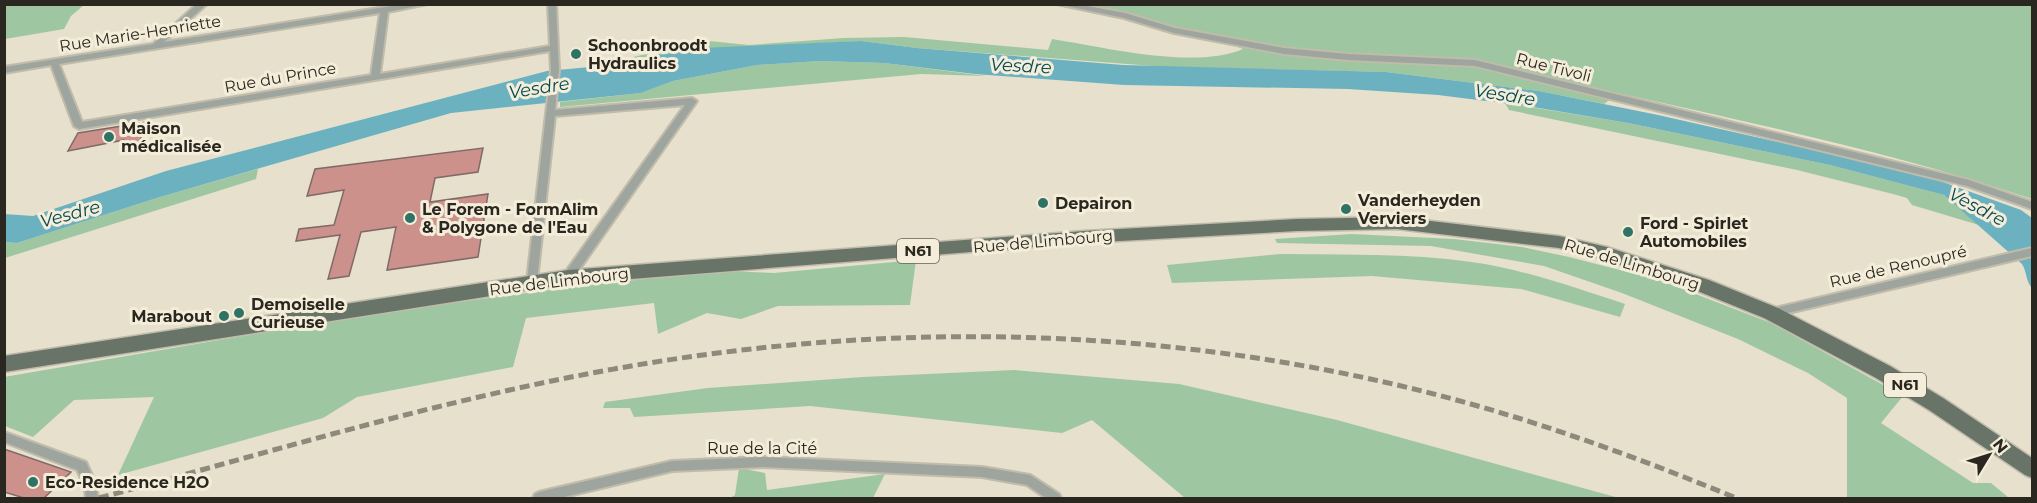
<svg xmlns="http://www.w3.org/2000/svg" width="2037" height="503" font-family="Montserrat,sans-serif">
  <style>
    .green { fill: #9ec6a1 }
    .water { fill: #6bb1c0 }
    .building { fill: #cd918c; stroke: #806a69; stroke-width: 1.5 }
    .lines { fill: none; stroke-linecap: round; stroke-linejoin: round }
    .street-casing { stroke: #c0bbaa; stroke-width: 4 }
    .primary-casing { stroke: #c0bbaa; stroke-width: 3 }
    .street { fill: #9ea59e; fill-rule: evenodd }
    .primary { fill: #687468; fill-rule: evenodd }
    .rail { stroke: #8e897c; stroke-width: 5; stroke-dasharray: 10 5; stroke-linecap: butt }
    .poi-dot { fill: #2f7365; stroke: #f4edd9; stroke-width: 2 }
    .labels { text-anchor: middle; stroke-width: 6; stroke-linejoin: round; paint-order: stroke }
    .shield { fill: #f4edd9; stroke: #676258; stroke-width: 1.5 }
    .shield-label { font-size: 15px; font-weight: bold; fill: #2a2720 }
    .street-label { font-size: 16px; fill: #2a2720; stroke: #f4edd9 }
    .poi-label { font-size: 16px; font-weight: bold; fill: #2a2720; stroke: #f4edd9; text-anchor: start }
    .water-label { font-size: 18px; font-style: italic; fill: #054953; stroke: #f4edd9 }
  </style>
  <rect width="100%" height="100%" fill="#e6e0cc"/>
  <path class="green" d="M 1086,4 L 2032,5 L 2032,199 C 1897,154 1757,124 1618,93 L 1604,104 L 1539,91 L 1386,72 L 1167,67 L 917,48 L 861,41 L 683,51 L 590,67 L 642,55 L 673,50 L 677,44 L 695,45 L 699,40 L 749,45 L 844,38 L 904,37 L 1048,50 L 1052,39 C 1104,47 1194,70 1243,49 L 1208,35 Z
    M 4,5 L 5,4 L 84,5 L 71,16 L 64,29 L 5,39 Z
    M 820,61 L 884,63 L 986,76 L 921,74 L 560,107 L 560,102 L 641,93 L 673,81 L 757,65 Z
    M 1505,103 L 1628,123 L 1830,165 L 1944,195 L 1979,225 L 1912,205 L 1907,198 L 1893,194 L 1797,170 L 1509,110 Z
    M 258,169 L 256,179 L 5,258 L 4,242 L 17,243 L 160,197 Z
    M 1352,234 L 1454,239 L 1522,247 L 1569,257 L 1659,280 L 1771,323 L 1903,396 L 1881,423 L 1973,483 L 1991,483 L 2009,498 L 1847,498 L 1847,398 L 1808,373 L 1738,339 L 1622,293 L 1544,266 L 1431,246 L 1277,243 L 1275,239 Z
    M 1280,254 C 1343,255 1408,253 1471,262 C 1524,269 1575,288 1625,304 L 1620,317 L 1521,289 L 1372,276 L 1172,283 L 1167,265 Z
    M 916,260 L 910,305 L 778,306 L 741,319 L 707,313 L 658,334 L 654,303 L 526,318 L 513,367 L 357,397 L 323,418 L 118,475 L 154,397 L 74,400 L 33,437 L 5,426 L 4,377 L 377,313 L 579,286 L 721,271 L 774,273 Z
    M 1014,370 L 1179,384 L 1337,420 L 1619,498 L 1185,498 L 1092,420 L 1062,433 L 810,406 L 634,417 L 630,408 L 603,408 L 605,402 L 708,388 L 863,377 Z
    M 739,468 L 765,473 L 767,490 L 885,474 L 873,498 L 730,498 L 735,495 Z"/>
  <path class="water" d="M 861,41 L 917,48 L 1123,65 L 1386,72 L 1539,91 L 1658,115 L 1831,154 L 1940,181 L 2021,210 L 2032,218 L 2032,288 C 2026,282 2027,272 2022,264 L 1944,195 L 1830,165 L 1628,123 L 1533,107 L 1438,95 L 1348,89 L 1124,85 L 975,74 L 884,63 L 820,61 L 757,65 L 673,81 L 641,93 L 451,113 L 160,197 L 17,243 L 5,242 L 4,214 L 33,216 L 166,171 L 547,71 L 590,67 L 701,48 Z"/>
  <path class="building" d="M 147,122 L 138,146 L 125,146 L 124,140 L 68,151 L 78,133 Z
    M 483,148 L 478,172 L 435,178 L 430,202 L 488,194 L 478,257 L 387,270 L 396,227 L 361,232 L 349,276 L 328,279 L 340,235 L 296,241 L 299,229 L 334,225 L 344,190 L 307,196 L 315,169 Z
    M 4,449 L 71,472 L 44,498 L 24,498 L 4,492 Z"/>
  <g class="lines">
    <g class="street-casing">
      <path id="street" d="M 197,4 L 207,4 L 164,42 L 404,4 L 427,4 L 388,12 L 380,74 L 550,46 L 548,4 L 556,4 L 559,70 L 555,110 L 692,98 L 697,101 L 572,280 L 564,280 L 563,277 L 564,274 L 685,105 L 555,116 L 537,281 L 536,284 L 528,284 L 527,281 L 551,70 L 550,51 L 79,129 L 74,126 L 51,65 L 4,73 L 4,67 L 153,44 ZM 380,13 L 371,75 L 82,122 L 59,64 Z
        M 1057,4 L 1077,4 L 1125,13 L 1175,28 L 1284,48 L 1348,54 L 1475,60 L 1969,180 L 2032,202 L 2032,209 L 1967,186 L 1475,66 L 1348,60 L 1284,54 L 1174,33 L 1124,18 Z
        M 2032,248 L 2032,256 L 1771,317 L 1767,316 L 1765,313 L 1767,310 L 1771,309 Z
        M 4,432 L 86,462 L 96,484 L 98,498 L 86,498 L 84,484 L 77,470 L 4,442 Z
        M 763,457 L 982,467 L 1030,475 L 1059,494 L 1061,498 L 1046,498 L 1027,485 L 982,477 L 763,467 L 672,471 L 560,498 L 533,498 L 535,494 L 539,492 L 672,461 Z"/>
    </g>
    <g class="primary-casing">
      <path id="primary" d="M 1397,217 L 1559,236 L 1607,247 L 1709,280 L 1778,308 L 1890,366 L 1943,398 L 2032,458 L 2032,478 L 2025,475 L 1929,410 L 1876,378 L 1764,318 L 1695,290 L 1605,260 L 1559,248 L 1397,229 L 1297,231 L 1084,243 L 568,284 L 4,372 L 4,356 L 568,270 L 1084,231 L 1297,219 Z"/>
    </g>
    <use href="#street" class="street"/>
    <use href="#primary" class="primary"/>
    <path class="rail" d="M 99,498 C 270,452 440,400 614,369 C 869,323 1131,325 1384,382 C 1505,409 1622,451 1736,498"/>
  </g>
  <g class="poi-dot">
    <circle cx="576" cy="54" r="6"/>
    <circle cx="109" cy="137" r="6"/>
    <circle cx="1043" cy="203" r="6"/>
    <circle cx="1346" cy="209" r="6"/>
    <circle cx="410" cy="218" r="6"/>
    <circle cx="1628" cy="232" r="6"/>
    <circle cx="239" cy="313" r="6"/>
    <circle cx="224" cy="316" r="6"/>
    <circle cx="33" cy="482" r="6"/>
  </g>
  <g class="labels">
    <g class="shield">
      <rect x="897" y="239" width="42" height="24" rx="4.5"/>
      <rect x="1884" y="373" width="42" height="24" rx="4.5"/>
    </g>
    <g class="shield-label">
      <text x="918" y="256">N61</text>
      <text x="1905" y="390">N61</text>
    </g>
    <g class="street-label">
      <text transform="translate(140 33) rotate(-9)" y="6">Rue Marie-Henriette</text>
      <text transform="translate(1554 67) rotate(14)" y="6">Rue Tivoli</text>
      <text transform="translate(280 77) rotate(-10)" y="6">Rue du Prince</text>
      <text transform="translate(1043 241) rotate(-5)" y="6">Rue de Limbourg</text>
      <text transform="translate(1632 264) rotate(17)" y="6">Rue de Limbourg</text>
      <text transform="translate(1898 266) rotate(-13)" y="6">Rue de Renoupré</text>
      <text transform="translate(559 281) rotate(-7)" y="6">Rue de Limbourg</text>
      <text x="762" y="454">Rue de la Cité</text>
    </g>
    <g class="poi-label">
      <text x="588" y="51">Schoonbroodt<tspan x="588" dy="18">Hydraulics</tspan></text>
      <text x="121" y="134">Maison<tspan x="121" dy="18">médicalisée</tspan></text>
      <text x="1358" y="206">Vanderheyden<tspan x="1358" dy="18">Verviers</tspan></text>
      <text x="1055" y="209">Depairon</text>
      <text x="422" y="215">Le Forem - FormAlim<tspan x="422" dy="18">&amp; Polygone de l'Eau</tspan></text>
      <text x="1640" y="229">Ford - Spirlet<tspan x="1640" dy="18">Automobiles</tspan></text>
      <text x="251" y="310">Demoiselle<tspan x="251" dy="18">Curieuse</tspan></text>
      <text x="212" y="322" text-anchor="end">Marabout</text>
      <text x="45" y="488">Eco-Residence H2O</text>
    </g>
    <g class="water-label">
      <text transform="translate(1021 66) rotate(3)" y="6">Vesdre</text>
      <text transform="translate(539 88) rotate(-9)" y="6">Vesdre</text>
      <text transform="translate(1505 95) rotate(9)" y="6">Vesdre</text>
      <text transform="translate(1977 207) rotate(28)" y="6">Vesdre</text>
      <text transform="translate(70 214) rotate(-15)" y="6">Vesdre</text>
    </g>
  </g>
  <rect width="2037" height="503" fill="none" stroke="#2a2720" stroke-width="12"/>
  <g transform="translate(1989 455) rotate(52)" stroke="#f4edd9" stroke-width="4.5" paint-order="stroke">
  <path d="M0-4.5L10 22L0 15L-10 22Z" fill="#2a2720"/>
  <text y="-9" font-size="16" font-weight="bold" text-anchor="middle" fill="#2a2720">N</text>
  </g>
</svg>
